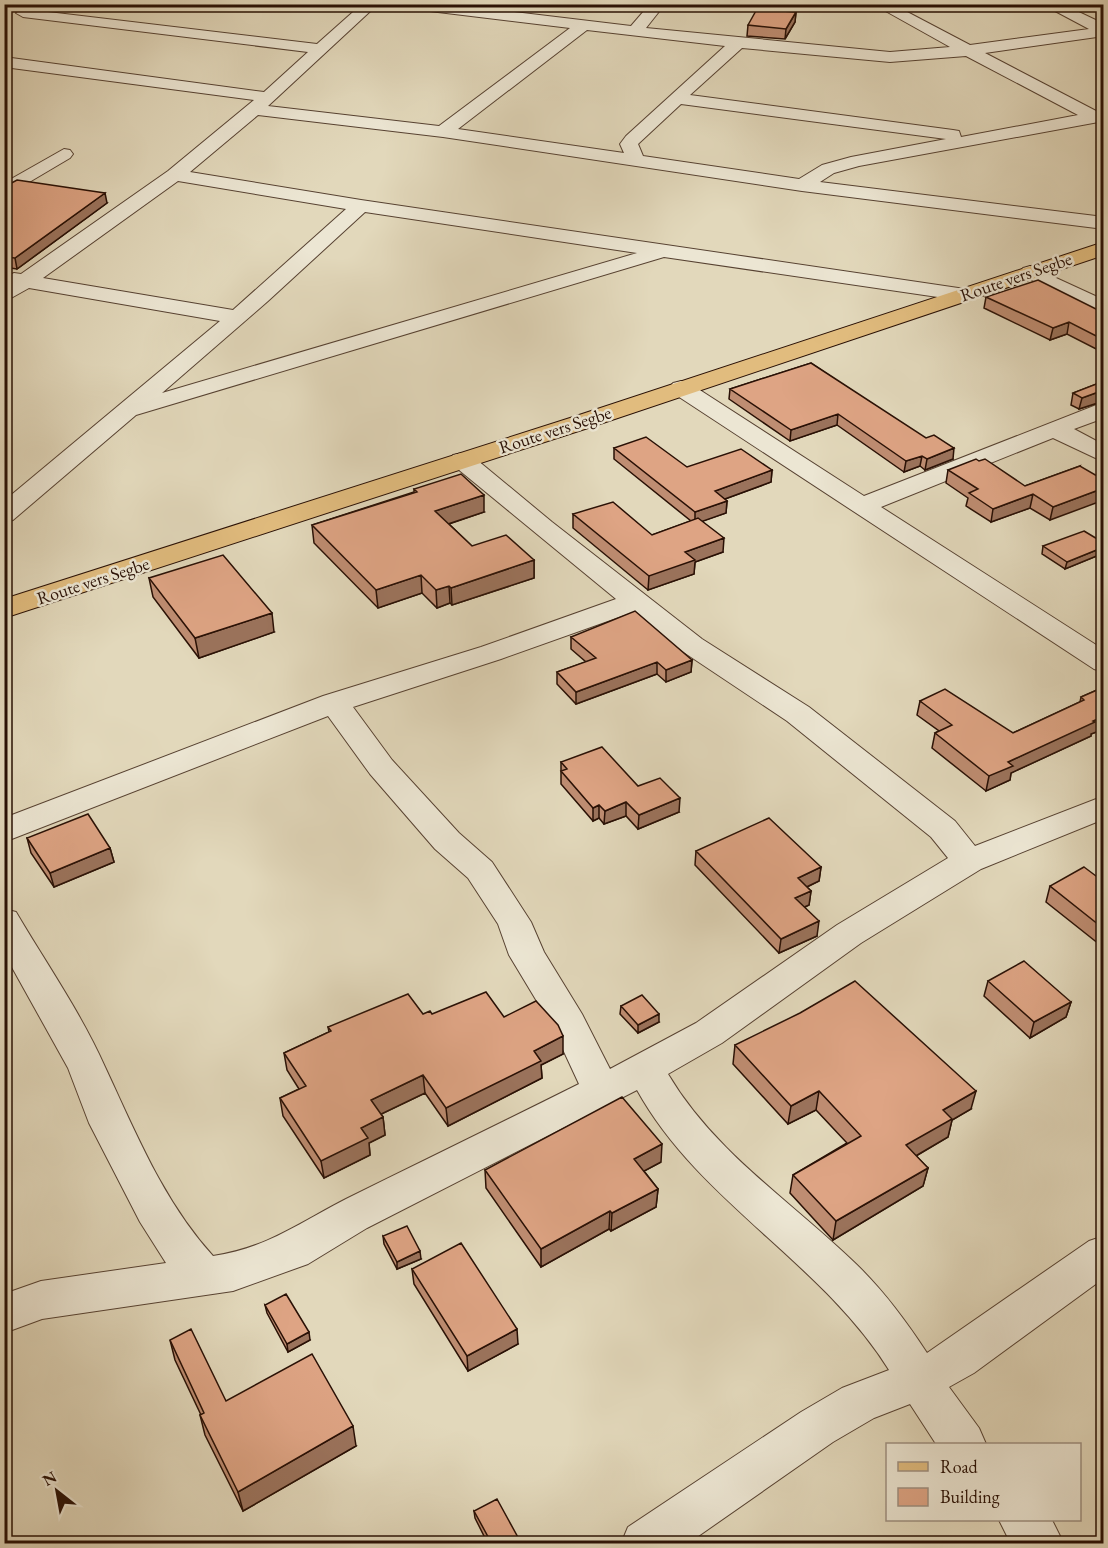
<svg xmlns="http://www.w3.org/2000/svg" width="1108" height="1548" font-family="'EB Garamond',serif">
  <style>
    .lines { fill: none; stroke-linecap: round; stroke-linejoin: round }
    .minor-casing { stroke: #574232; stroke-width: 2 }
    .major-casing { stroke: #291005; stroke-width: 2 }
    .minor { fill: #ece6d3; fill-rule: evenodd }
    .major { fill: #e1bc7e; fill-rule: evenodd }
    .wall { fill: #bf8d72; stroke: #291005; stroke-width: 1.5 }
    .shaded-wall { fill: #9b735c; stroke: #291005; stroke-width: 1.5 }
    .building { fill: #dea484; stroke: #291005; stroke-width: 1.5 }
    .labels { text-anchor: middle; stroke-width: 5; stroke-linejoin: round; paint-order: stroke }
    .far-street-label { font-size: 18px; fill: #291005; stroke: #ece6d3 }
  </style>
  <rect width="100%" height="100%" fill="#e2d8bb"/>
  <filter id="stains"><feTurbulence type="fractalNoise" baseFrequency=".00333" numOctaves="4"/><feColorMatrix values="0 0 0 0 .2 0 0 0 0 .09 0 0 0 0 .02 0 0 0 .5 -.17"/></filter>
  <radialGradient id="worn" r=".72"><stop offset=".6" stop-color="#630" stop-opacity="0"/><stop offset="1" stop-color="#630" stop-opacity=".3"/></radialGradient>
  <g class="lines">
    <g class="minor-casing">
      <path id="minor" d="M 362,4 L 378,4 L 268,106 L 439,126 L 570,28 L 405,8 L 398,4 L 447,4 L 631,26 L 650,4 L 665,4 L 646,28 L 890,52 L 950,47 L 873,4 L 892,4 L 970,45 L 1089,29 L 1042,4 L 1062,4 L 1104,24 L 1104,36 L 985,53 L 1098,112 L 1104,111 L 1104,121 L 859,166 L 834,173 L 820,182 L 1104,217 L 1104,229 L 802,191 L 443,137 L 258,115 L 190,172 L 361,200 L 965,289 L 972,291 L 976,295 L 972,299 L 965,301 L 664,257 L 136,415 L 13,520 L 4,523 L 4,501 L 220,321 L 29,288 L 4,302 L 4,286 L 8,284 L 4,278 L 14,273 L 21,274 L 168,171 L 254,100 L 4,67 L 4,57 L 264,92 L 308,52 L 23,17 L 16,13 L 23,9 L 317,44 ZM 587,30 L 725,46 L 626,136 L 620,144 L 624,153 L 458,129 ZM 742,48 L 890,62 L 966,56 L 1078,115 L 961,137 L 959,131 L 953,130 L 690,95 ZM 681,104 L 946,139 L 851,157 L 822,165 L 799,179 L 643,156 L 638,144 ZM 178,181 L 346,209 L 233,310 L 43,278 ZM 365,212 L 637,253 L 162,393 L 268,301 Z
        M 64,149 L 70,150 L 73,154 L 70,158 L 4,197 L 4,183 Z
        M 1030,266 L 1104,300 L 1104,314 L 1023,276 L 1020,272 L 1023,268 Z
        M 681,381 L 689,383 L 864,496 L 1104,402 L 1104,418 L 1074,429 L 1104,445 L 1104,462 L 1053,438 L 881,507 L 1104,650 L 1104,672 L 1094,669 L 673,393 L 669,388 L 673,383 Z
        M 462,453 L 471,455 L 552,522 L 702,639 L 809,707 L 955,821 L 975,846 L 1104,796 L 1104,819 L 981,869 L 861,943 L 722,1043 L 668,1074 C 714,1152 792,1202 856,1264 C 884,1291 906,1321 927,1353 L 1089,1241 L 1104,1236 L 1104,1278 L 974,1373 L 949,1387 L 979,1428 L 986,1444 L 936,1444 L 910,1404 L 874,1418 L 833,1442 L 687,1544 L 621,1544 L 628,1527 L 801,1412 L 842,1388 L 889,1370 C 822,1262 699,1202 637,1090 L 367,1228 L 308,1264 L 233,1291 L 42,1319 L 4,1333 L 4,1294 L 41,1281 L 166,1263 L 140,1222 L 89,1123 L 68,1068 L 4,953 L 4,909 L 16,912 C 46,963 81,1013 105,1067 C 136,1133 163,1201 213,1256 C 267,1248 299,1223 346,1199 C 423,1161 501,1123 579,1084 L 553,1028 L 509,955 L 498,924 L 468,878 L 435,849 L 370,774 L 328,716 L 4,842 L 4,818 L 323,696 L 481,647 L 616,599 L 453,465 L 450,460 L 453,455 ZM 633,612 L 682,651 L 787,721 L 931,837 L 948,858 L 837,925 L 696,1023 L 610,1069 L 582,1014 L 544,952 L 531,922 L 492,862 L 459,833 L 392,760 L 353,707 L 501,659 Z
        M 999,1520 L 1052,1520 L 1064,1544 L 1011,1544 Z"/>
    </g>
    <g class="major-casing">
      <path id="major" d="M 1104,242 L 1104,255 L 588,428 L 4,618 L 4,599 L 570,418 Z"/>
    </g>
    <use href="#minor" class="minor"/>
    <use href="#major" class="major"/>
  </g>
  <path class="wall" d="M 796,12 L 795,22 L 785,39 L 747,36 L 748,25 Z
    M 4,187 L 107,203 L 17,269 L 4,267 Z
    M 986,297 L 1104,313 L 1104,353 L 1067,334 L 1050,340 L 984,308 Z
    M 811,363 L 953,459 L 925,470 L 920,466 L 904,472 L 837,425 L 790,441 L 729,399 L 730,389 Z
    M 1104,381 L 1104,401 L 1079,409 L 1071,405 L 1073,393 Z
    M 614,448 L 687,467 L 772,470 L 771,482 L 725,499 L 727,501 L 726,513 L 702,521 L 723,552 L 695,562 L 694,574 L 648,590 L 573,528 L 573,514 L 652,535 L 691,521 L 614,459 Z
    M 1080,466 L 1050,520 L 1030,508 L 991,522 L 966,506 L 968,498 L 946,483 L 948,470 L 1025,486 Z
    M 414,489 L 484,512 L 449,524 L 472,546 L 534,560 L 534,578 L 452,605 L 450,603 L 437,608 L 422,593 L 378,608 L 314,543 L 312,525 L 414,492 Z
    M 1104,543 L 1104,553 L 1065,569 L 1042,554 L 1043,546 Z
    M 149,578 L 274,632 L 199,658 L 153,597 Z
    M 571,637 L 692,660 L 691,672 L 666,682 L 657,674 L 576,704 L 557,684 L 557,672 L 586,662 L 571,649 Z
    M 1104,687 L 1104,729 L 1091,734 L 1091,736 L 1011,773 L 1010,780 L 986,791 L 932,748 L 935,733 L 939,731 L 917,715 L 920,701 L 1013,733 L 1080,702 L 1081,697 Z
    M 561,762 L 638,786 L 679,812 L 638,829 L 626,816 L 604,824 L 599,818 L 593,821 L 561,784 Z
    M 27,838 L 110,848 L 114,862 L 54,887 L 31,853 Z
    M 696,851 L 821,867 L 819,881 L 807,887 L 811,891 L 809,905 L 805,907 L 817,936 L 779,953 L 695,865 Z
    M 1104,882 L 1104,948 L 1046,902 L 1050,886 Z
    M 988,981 L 1071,1002 L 1066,1017 L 1030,1038 L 984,996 Z
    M 621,1006 L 659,1022 L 638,1033 L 620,1014 Z
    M 423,1014 L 504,1017 L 563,1054 L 541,1065 L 542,1078 L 448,1126 L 425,1093 L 381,1114 L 383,1117 L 385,1135 L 369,1143 L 370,1155 L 324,1178 L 283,1116 L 280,1098 L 299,1089 L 287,1070 L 284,1053 L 329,1032 L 328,1027 Z
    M 735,1045 L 971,1109 L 952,1120 L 948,1137 L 916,1156 L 928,1168 L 923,1186 L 833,1240 L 790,1193 L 793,1175 L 847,1143 L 816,1110 L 788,1124 L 733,1064 Z
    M 661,1162 L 644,1171 L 658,1189 L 656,1207 L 611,1231 L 609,1229 L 541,1267 L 486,1188 L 485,1170 Z
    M 383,1236 L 421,1259 L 397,1269 L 384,1244 Z
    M 412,1269 L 518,1344 L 468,1371 L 414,1284 Z
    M 265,1305 L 310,1340 L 288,1352 L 267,1313 Z
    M 170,1340 L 226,1401 L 356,1446 L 243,1511 L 205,1435 L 200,1415 L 201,1415 L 175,1360 Z
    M 474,1511 L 520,1544 L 488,1544 L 475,1518 Z"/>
  <path class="shaded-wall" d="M 796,12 L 795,22 L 785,39 L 786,29 Z
    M 105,193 L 107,203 L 17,269 L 15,258 Z
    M 1069,322 L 1067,334 L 1050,340 L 1053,328 Z
    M 1104,390 L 1104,401 L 1079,409 L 1082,398 Z
    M 838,414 L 837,425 L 790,441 L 791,430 Z
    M 954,448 L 953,459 L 925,470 L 927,459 Z
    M 922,456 L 920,466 L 904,472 L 906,461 Z
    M 772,470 L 771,482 L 714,503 L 715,491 Z
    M 1104,488 L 1104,500 L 1050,520 L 1053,507 Z
    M 1033,494 L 1030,508 L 991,522 L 993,509 Z
    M 484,495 L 484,512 L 436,528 L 435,511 Z
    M 727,501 L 726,513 L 695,524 L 695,512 Z
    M 724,538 L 723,552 L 695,562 L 694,574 L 648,590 L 649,576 L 685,552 Z
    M 1104,547 L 1104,553 L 1065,569 L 1067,562 Z
    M 534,560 L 534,578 L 452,605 L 451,588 Z
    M 421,575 L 422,593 L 378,608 L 376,590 Z
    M 449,586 L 450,603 L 437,608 L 436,590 Z
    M 272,613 L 274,632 L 199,658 L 195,638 Z
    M 692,660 L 691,672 L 666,682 L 666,670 Z
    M 657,662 L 657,674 L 576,704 L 576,692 Z
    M 1104,716 L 1104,729 L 1091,734 L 1091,736 L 1011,773 L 1010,780 L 986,791 L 989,776 L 1008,762 Z
    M 680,798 L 679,812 L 638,829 L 639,815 Z
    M 626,802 L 626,816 L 604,824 L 605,811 Z
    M 599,805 L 599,818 L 593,821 L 593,808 Z
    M 110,848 L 114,862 L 54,887 L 50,873 Z
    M 821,867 L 819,881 L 796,892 L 798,878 Z
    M 811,891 L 809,905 L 793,912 L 795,898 Z
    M 819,921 L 817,936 L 779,953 L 781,939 Z
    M 1071,1002 L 1066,1017 L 1030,1038 L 1034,1022 Z
    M 659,1014 L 659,1022 L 638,1033 L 638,1025 Z
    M 563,1036 L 563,1054 L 541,1065 L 542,1078 L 448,1126 L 446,1108 L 534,1051 Z
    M 423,1075 L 425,1093 L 373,1118 L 371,1100 Z
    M 819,1091 L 816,1110 L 788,1124 L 791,1106 Z
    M 976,1091 L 971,1109 L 952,1120 L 948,1137 L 902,1164 L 906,1145 L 943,1110 Z
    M 383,1117 L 385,1135 L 369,1143 L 370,1155 L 324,1178 L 321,1161 L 361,1128 Z
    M 662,1144 L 661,1162 L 633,1177 L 634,1159 Z
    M 928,1168 L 923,1186 L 833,1240 L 836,1221 Z
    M 658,1189 L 656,1207 L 611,1231 L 612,1213 Z
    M 610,1211 L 609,1229 L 541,1267 L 541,1249 Z
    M 420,1251 L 421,1259 L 397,1269 L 397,1262 Z
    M 517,1329 L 518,1344 L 468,1371 L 467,1356 Z
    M 309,1332 L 310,1340 L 288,1352 L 287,1344 Z
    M 353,1426 L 356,1446 L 243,1511 L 238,1492 Z"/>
  <path class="building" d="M 757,9 L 796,12 L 786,29 L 748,25 Z
    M 17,180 L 105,193 L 15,258 L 4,257 L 4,187 Z
    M 1038,280 L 1104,313 L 1104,340 L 1069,322 L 1053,328 L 986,297 Z
    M 811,363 L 926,438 L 934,435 L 954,448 L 927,459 L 922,456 L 906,461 L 838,414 L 791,430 L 730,389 Z
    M 1104,381 L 1104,390 L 1082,398 L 1073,393 Z
    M 646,437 L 687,467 L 741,449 L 772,470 L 715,491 L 727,501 L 695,512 L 614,448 Z
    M 976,459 L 979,461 L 985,459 L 1025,486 L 1080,466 L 1104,480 L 1104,488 L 1053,507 L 1033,494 L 993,509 L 969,493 L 978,489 L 948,470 Z
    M 461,474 L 484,495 L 435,511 L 472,546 L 506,535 L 534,560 L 451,588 L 449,586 L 436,590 L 421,575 L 376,590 L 312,525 L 417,492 L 414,489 Z
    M 613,502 L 652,535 L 698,518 L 724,538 L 685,552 L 695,560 L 649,576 L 573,514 Z
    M 1084,531 L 1104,543 L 1104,547 L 1067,562 L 1043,546 Z
    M 223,555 L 272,613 L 195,638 L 149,578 Z
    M 635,611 L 692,660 L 666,670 L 657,662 L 576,692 L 557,672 L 596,658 L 571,637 Z
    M 1104,687 L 1104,716 L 1093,721 L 1095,722 L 1008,762 L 1013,766 L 989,776 L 935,733 L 952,725 L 920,701 L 945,689 L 1013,733 L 1084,700 L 1081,697 Z
    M 602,747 L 638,786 L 660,778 L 680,798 L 639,815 L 626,802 L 605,811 L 599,805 L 593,808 L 561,771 L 567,769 L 561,762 Z
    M 88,814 L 110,848 L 50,873 L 27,838 Z
    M 769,818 L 821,867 L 798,878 L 811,891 L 795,898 L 819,921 L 781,939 L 696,851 Z
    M 1084,867 L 1104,882 L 1104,929 L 1050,886 Z
    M 1024,961 L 1071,1002 L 1034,1022 L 988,981 Z
    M 855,981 L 976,1091 L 943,1110 L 952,1119 L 906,1145 L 928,1168 L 836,1221 L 793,1175 L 861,1136 L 819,1091 L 791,1106 L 735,1045 L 800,1013 Z
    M 486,992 L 504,1017 L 536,1001 L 558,1025 L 563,1036 L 534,1051 L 541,1061 L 446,1108 L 423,1075 L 371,1100 L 383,1117 L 361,1128 L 368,1138 L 321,1161 L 280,1098 L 306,1086 L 284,1053 L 331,1031 L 328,1027 L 408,994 L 423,1014 L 430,1011 L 432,1014 Z
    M 642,995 L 659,1014 L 638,1025 L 621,1006 Z
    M 622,1097 L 662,1144 L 634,1159 L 658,1189 L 612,1213 L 610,1211 L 541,1249 L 485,1170 Z
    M 407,1226 L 420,1251 L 397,1262 L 383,1236 Z
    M 461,1243 L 517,1329 L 467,1356 L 412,1269 Z
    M 286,1294 L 309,1332 L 287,1344 L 265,1305 Z
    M 191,1329 L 226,1401 L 312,1354 L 353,1426 L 238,1492 L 200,1415 L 204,1413 L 170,1340 Z
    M 497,1499 L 520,1541 L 516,1544 L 492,1544 L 474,1511 Z"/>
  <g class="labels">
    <g class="far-street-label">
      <text transform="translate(1016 277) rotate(-19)" y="6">Route vers Segbe</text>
      <text transform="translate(555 430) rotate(-18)" y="6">Route vers Segbe</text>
      <text transform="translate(93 581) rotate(-18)" y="6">Route vers Segbe</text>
    </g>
  </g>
  <rect width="1108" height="1548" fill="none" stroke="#e2d8bb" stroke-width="24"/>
  <rect x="6" y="6" width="1096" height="1536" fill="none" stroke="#291005" stroke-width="3"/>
  <rect x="12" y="12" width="1084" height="1524" fill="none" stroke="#291005" stroke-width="1.5"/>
  <rect x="886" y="1443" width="195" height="78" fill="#ece6d3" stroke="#9e9081" stroke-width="1.5"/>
  <rect x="898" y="1462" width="30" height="9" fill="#e1bc7e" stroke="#9e9081" stroke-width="1.5"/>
  <text x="940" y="1473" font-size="18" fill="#291005">Road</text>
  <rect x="898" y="1488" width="30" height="18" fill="#dea484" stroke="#9e9081" stroke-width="1.5"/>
  <text x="940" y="1503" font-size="18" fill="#291005">Building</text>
  <g transform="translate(57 1491) rotate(329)" stroke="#ece6d3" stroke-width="4.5" paint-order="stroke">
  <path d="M0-4.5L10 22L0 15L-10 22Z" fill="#291005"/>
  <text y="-9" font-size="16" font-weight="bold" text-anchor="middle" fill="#291005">N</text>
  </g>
  <rect width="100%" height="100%" filter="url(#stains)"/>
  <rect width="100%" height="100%" fill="url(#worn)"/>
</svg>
